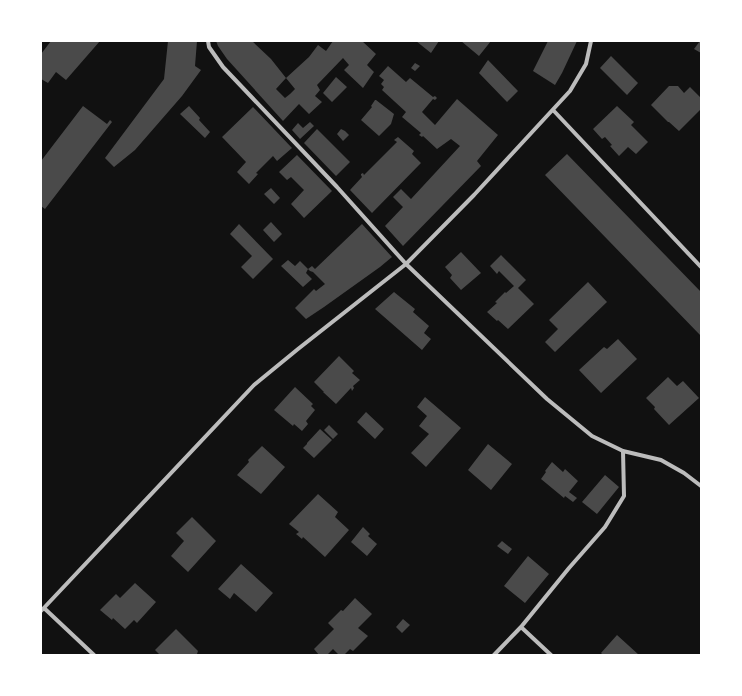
<svg xmlns="http://www.w3.org/2000/svg" width="742" height="696" font-family="'Archivo Narrow',sans-serif">
  <style>
    .building { fill: #4a4a4a; fill-rule: evenodd }
    .lines { fill: none; stroke-linecap: round; stroke-linejoin: round }
    .minor { stroke: #bcbcbc; stroke-width: 4 }
  </style>
  <rect width="100%" height="100%" fill="#111"/>
  <path class="building" d="M 51,41 L 100,41 L 66,80 L 56,72 L 48,83 L 41,79 L 41,54 Z
    M 168,41 L 197,41 L 195,66 L 201,70 L 182,96 L 135,150 L 114,167 L 105,158 L 164,79 Z
    M 216,41 L 252,41 L 271,59 L 286,78 L 309,57 L 318,45 L 326,51 L 333,41 L 360,41 L 361,42 L 362,41 L 376,54 L 367,65 L 374,72 L 363,88 L 344,70 L 349,65 L 343,58 L 317,85 L 320,90 L 315,96 L 322,102 L 309,114 L 299,104 L 283,121 L 227,59 L 218,46 ZM 286,78 L 295,89 L 290,94 L 285,98 L 276,89 Z
    M 416,41 L 439,41 L 431,53 Z
    M 461,41 L 491,41 L 479,56 Z
    M 548,41 L 577,41 L 562,73 L 555,85 L 533,71 Z
    M 700,41 L 701,41 L 701,53 L 694,49 Z
    M 611,56 L 638,83 L 627,95 L 600,68 Z
    M 488,60 L 518,91 L 507,102 L 479,73 Z
    M 415,63 L 420,66 L 415,71 L 411,68 Z
    M 388,66 L 406,82 L 410,78 L 433,97 L 435,96 L 437,98 L 435,100 L 433,99 L 422,112 L 435,125 L 457,99 L 498,135 L 477,161 L 481,166 L 403,246 L 385,226 L 403,207 L 393,197 L 401,189 L 411,199 L 460,146 L 451,139 L 437,149 L 423,136 L 422,137 L 419,135 L 421,133 L 402,117 L 406,112 L 382,90 L 384,87 L 381,84 L 384,80 L 379,76 Z
    M 336,77 L 347,87 L 332,102 L 323,93 Z
    M 669,86 L 678,86 L 684,93 L 690,87 L 701,98 L 701,109 L 679,131 L 669,122 L 668,122 L 651,105 Z
    M 375,100 L 376,100 L 394,114 L 391,124 L 379,136 L 361,120 L 372,107 L 371,106 Z
    M 83,106 L 107,124 L 110,120 L 112,122 L 45,209 L 41,206 L 41,161 Z
    M 189,106 L 200,118 L 199,120 L 210,132 L 205,138 L 180,114 Z
    M 617,106 L 634,122 L 631,125 L 648,142 L 636,154 L 628,147 L 619,156 L 610,146 L 612,145 L 605,137 L 602,139 L 593,129 Z
    M 253,107 L 292,148 L 277,161 L 273,156 L 256,173 L 258,174 L 249,184 L 237,172 L 246,162 L 222,137 Z
    M 310,122 L 314,126 L 300,139 L 292,130 L 298,123 L 303,128 Z
    M 317,129 L 350,162 L 336,176 L 304,143 Z
    M 341,129 L 345,131 L 349,135 L 343,141 L 337,134 Z
    M 398,137 L 414,151 L 412,154 L 421,163 L 372,213 L 350,190 L 362,177 L 361,175 L 361,174 L 363,173 L 364,175 L 397,142 L 394,140 Z
    M 567,154 L 701,292 L 701,336 L 545,175 Z
    M 297,155 L 332,191 L 304,218 L 291,204 L 304,190 L 291,177 L 287,180 L 279,172 Z
    M 271,188 L 280,198 L 274,204 L 264,194 Z
    M 271,222 L 282,234 L 274,242 L 263,230 Z
    M 239,224 L 273,259 L 253,279 L 241,267 L 252,256 L 230,234 Z
    M 362,224 L 392,257 L 380,267 L 324,307 L 306,319 L 295,308 L 314,289 L 316,291 L 325,284 L 313,272 L 310,271 L 308,269 L 306,273 L 312,279 L 303,287 L 281,266 L 288,260 L 295,266 L 300,261 L 308,269 L 312,266 L 315,269 Z
    M 461,252 L 481,273 L 461,290 L 450,278 L 452,275 L 445,267 Z
    M 501,255 L 526,280 L 518,288 L 534,304 L 508,329 L 498,320 L 497,321 L 487,312 L 497,303 L 495,302 L 505,292 L 506,293 L 514,286 L 499,271 L 497,274 L 490,266 Z
    M 588,282 L 607,302 L 555,352 L 545,342 L 558,329 L 549,320 Z
    M 394,292 L 415,309 L 413,312 L 429,326 L 424,333 L 431,339 L 422,350 L 375,309 Z
    M 618,339 L 637,359 L 601,393 L 579,370 L 604,347 L 607,349 Z
    M 339,356 L 354,371 L 352,373 L 360,380 L 353,386 L 354,388 L 352,391 L 351,388 L 336,404 L 323,392 L 324,392 L 314,382 Z
    M 668,377 L 677,386 L 683,381 L 699,398 L 669,425 L 654,409 L 655,407 L 646,398 Z
    M 295,387 L 313,404 L 311,406 L 315,410 L 306,421 L 308,424 L 302,431 L 294,424 L 293,426 L 274,410 Z
    M 425,397 L 461,428 L 426,467 L 411,453 L 429,434 L 419,426 L 427,416 L 417,407 Z
    M 366,412 L 384,429 L 375,439 L 357,422 Z
    M 329,425 L 338,434 L 333,439 L 324,430 Z
    M 320,429 L 332,440 L 314,458 L 303,448 L 307,444 L 307,443 Z
    M 488,444 L 512,464 L 491,490 L 468,470 Z
    M 262,446 L 285,467 L 261,494 L 237,475 L 249,462 L 248,460 Z
    M 552,462 L 563,472 L 565,469 L 578,481 L 569,492 L 577,498 L 573,502 L 565,496 L 564,498 L 541,479 L 546,472 L 545,471 Z
    M 605,475 L 619,487 L 597,514 L 582,502 Z
    M 318,494 L 338,512 L 335,517 L 349,530 L 325,557 L 303,537 L 302,539 L 296,534 L 299,532 L 289,524 Z
    M 192,517 L 216,541 L 188,572 L 171,556 L 184,541 L 176,533 Z
    M 363,527 L 370,534 L 368,536 L 377,544 L 367,556 L 351,542 Z
    M 502,541 L 512,549 L 508,554 L 497,546 Z
    M 528,556 L 549,574 L 525,603 L 504,586 Z
    M 241,564 L 273,593 L 256,612 L 234,593 L 230,599 L 218,589 Z
    M 135,583 L 156,602 L 137,623 L 134,620 L 125,629 L 113,618 L 112,620 L 100,610 L 116,594 L 120,598 Z
    M 355,598 L 372,614 L 358,628 L 368,636 L 353,651 L 350,649 L 344,655 L 339,655 L 333,649 L 327,655 L 319,655 L 314,649 L 334,629 L 328,623 L 341,610 L 343,611 Z
    M 403,619 L 410,625 L 402,633 L 396,627 Z
    M 176,629 L 198,651 L 197,654 L 198,655 L 160,655 L 155,650 Z
    M 617,635 L 639,655 L 603,655 L 601,653 Z"/>
  <g class="lines">
    <path class="minor" d="M 208,41 L 209,47 L 223,67 L 337,187 L 406,264 L 547,399 L 592,436 L 623,451 L 661,460 L 684,473 L 701,486
      M 553,110 L 701,267
      M 44,608 L 94,655
      M 41,611 L 254,385 L 298,349 L 406,264 L 474,195 L 570,91 L 586,64 L 591,41
      M 521,627 L 551,655
      M 494,655 L 521,627 L 569,568 L 605,527 L 624,496 L 623,451"/>
  </g>
  <rect width="742" height="696" fill="none" stroke="#ffffff" stroke-width="84"/>
</svg>
